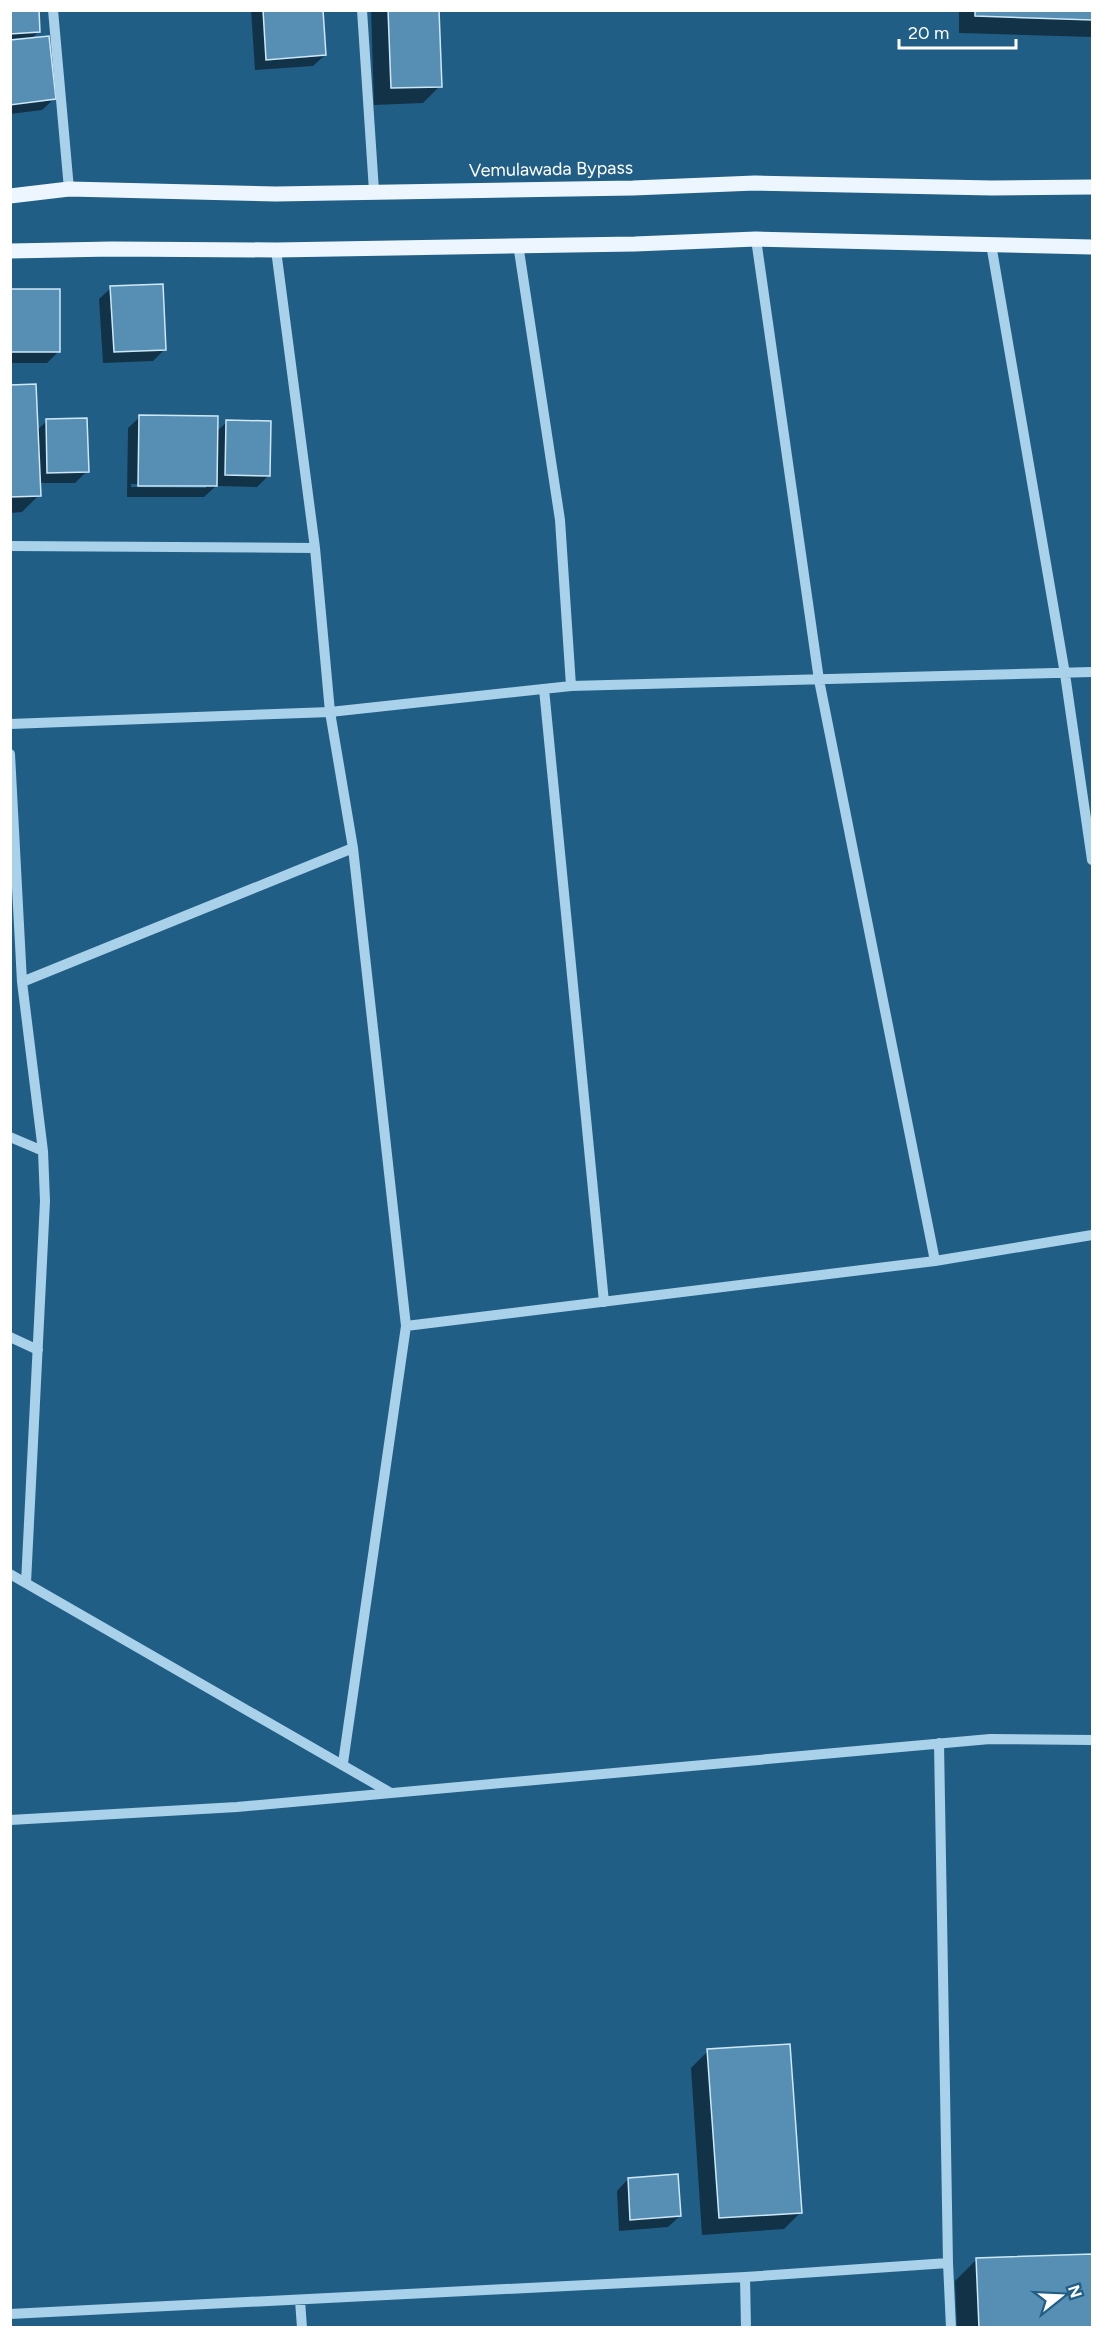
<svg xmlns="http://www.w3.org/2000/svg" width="1103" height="2338" font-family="Figtree,sans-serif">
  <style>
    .shadow { fill: #0007; fill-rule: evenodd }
    .building { fill: #568fb3; stroke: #cee8f7; stroke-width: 1.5 }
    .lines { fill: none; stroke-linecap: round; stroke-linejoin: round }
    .minor { stroke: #a9d1e9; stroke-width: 10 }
    .major { stroke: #edf6fe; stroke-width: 15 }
    .labels { text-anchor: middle; stroke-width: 5; stroke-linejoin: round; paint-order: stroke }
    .street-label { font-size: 18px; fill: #fff; stroke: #215e85 }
  </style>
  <rect width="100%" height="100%" fill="#215e85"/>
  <path class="shadow" d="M 10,10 L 39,31 L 31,39 L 54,99 L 42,110 L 10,114 Z
    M 251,10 L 321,10 L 325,55 L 313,66 L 255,70 Z
    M 371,10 L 438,10 L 440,86 L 423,103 L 374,105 Z
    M 959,10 L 1092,10 L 1092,37 L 959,33 Z
    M 111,288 L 165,349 L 153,361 L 103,363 L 99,299 Z
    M 10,290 L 59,351 L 47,363 L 10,363 Z
    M 10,386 L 36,431 L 47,421 L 87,471 L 75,483 L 39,483 L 39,495 L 22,512 L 10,513 Z
    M 140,417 L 216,432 L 227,422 L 269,475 L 257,487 L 216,486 L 204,497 L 127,497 L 128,428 ZM 131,484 L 206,485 L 206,488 L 131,487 Z
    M 708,2051 L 801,2212 L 784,2229 L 702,2235 L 691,2068 Z
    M 628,2179 L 680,2216 L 668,2227 L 619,2231 L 617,2191 Z
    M 1092,2255 L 1092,2328 L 957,2328 L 955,2281 L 976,2260 Z"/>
  <path class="building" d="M 10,10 L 39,10 L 40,32 L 10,34 Z
    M 263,10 L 323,10 L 326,55 L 266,60 Z
    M 388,10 L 439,10 L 442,87 L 391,88 Z
    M 975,10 L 1092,10 L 1092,20 L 975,16 Z
    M 49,36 L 56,99 L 10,105 L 10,40 Z
    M 163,284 L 166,350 L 114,352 L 110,286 Z
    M 10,289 L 60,289 L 60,352 L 10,352 Z
    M 36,384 L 41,496 L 10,497 L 10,385 Z
    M 139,415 L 218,416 L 217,486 L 138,486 Z
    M 87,418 L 89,472 L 47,473 L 46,419 Z
    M 226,420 L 271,421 L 270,476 L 225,475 Z
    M 790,2044 L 802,2213 L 719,2218 L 707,2049 Z
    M 678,2174 L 681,2216 L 630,2220 L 628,2178 Z
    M 1092,2254 L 1092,2328 L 979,2328 L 976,2258 Z"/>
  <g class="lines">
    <path class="minor" d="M 53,10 L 69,189
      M 362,10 L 374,191
      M 756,239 L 819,680 L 935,1261
      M 518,244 L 560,520 L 571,686
      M 991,244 L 1065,674 L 1092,860
      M 276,250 L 315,548 L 330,712 L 353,848 L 406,1326 L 343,1763
      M 10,546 L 315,548
      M 544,689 L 604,1302
      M 10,724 L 330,712 L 571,686 L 1092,672
      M 10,754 L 22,982
      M 10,1137 L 43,1151
      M 406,1326 L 935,1261 L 1092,1235
      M 10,1337 L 38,1350
      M 10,1574 L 391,1793
      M 26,1583 L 45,1201 L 43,1151 L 22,982 L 353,848
      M 939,1743 L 948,2263
      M 10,1820 L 237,1807 L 990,1739 L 1092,1740
      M 745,2277 L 746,2328
      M 300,2300 L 302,2328
      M 10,2314 L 745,2277 L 948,2263 L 951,2328"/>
    <path class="major" d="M 10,196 L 69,189 L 276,194 L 633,188 L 755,183 L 992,188 L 1092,187
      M 10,251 L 112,249 L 276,250 L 635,244 L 756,239 L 1092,247"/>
  </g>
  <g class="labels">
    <g class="street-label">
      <text transform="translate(551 169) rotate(-1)" y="6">Vemulawada Bypass</text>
    </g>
  </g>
  <rect width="1103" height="2338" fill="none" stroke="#ffffff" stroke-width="24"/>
  <g transform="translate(1061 2296) rotate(72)" stroke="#215e85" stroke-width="4.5" paint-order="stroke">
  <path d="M0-4.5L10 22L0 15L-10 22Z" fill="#ffffff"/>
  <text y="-9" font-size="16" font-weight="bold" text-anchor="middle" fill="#ffffff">N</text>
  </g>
  <path d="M899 39v9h117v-9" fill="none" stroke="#ffffff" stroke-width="3"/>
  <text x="908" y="39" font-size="18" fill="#ffffff" stroke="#215e85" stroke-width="4.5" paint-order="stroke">20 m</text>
</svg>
